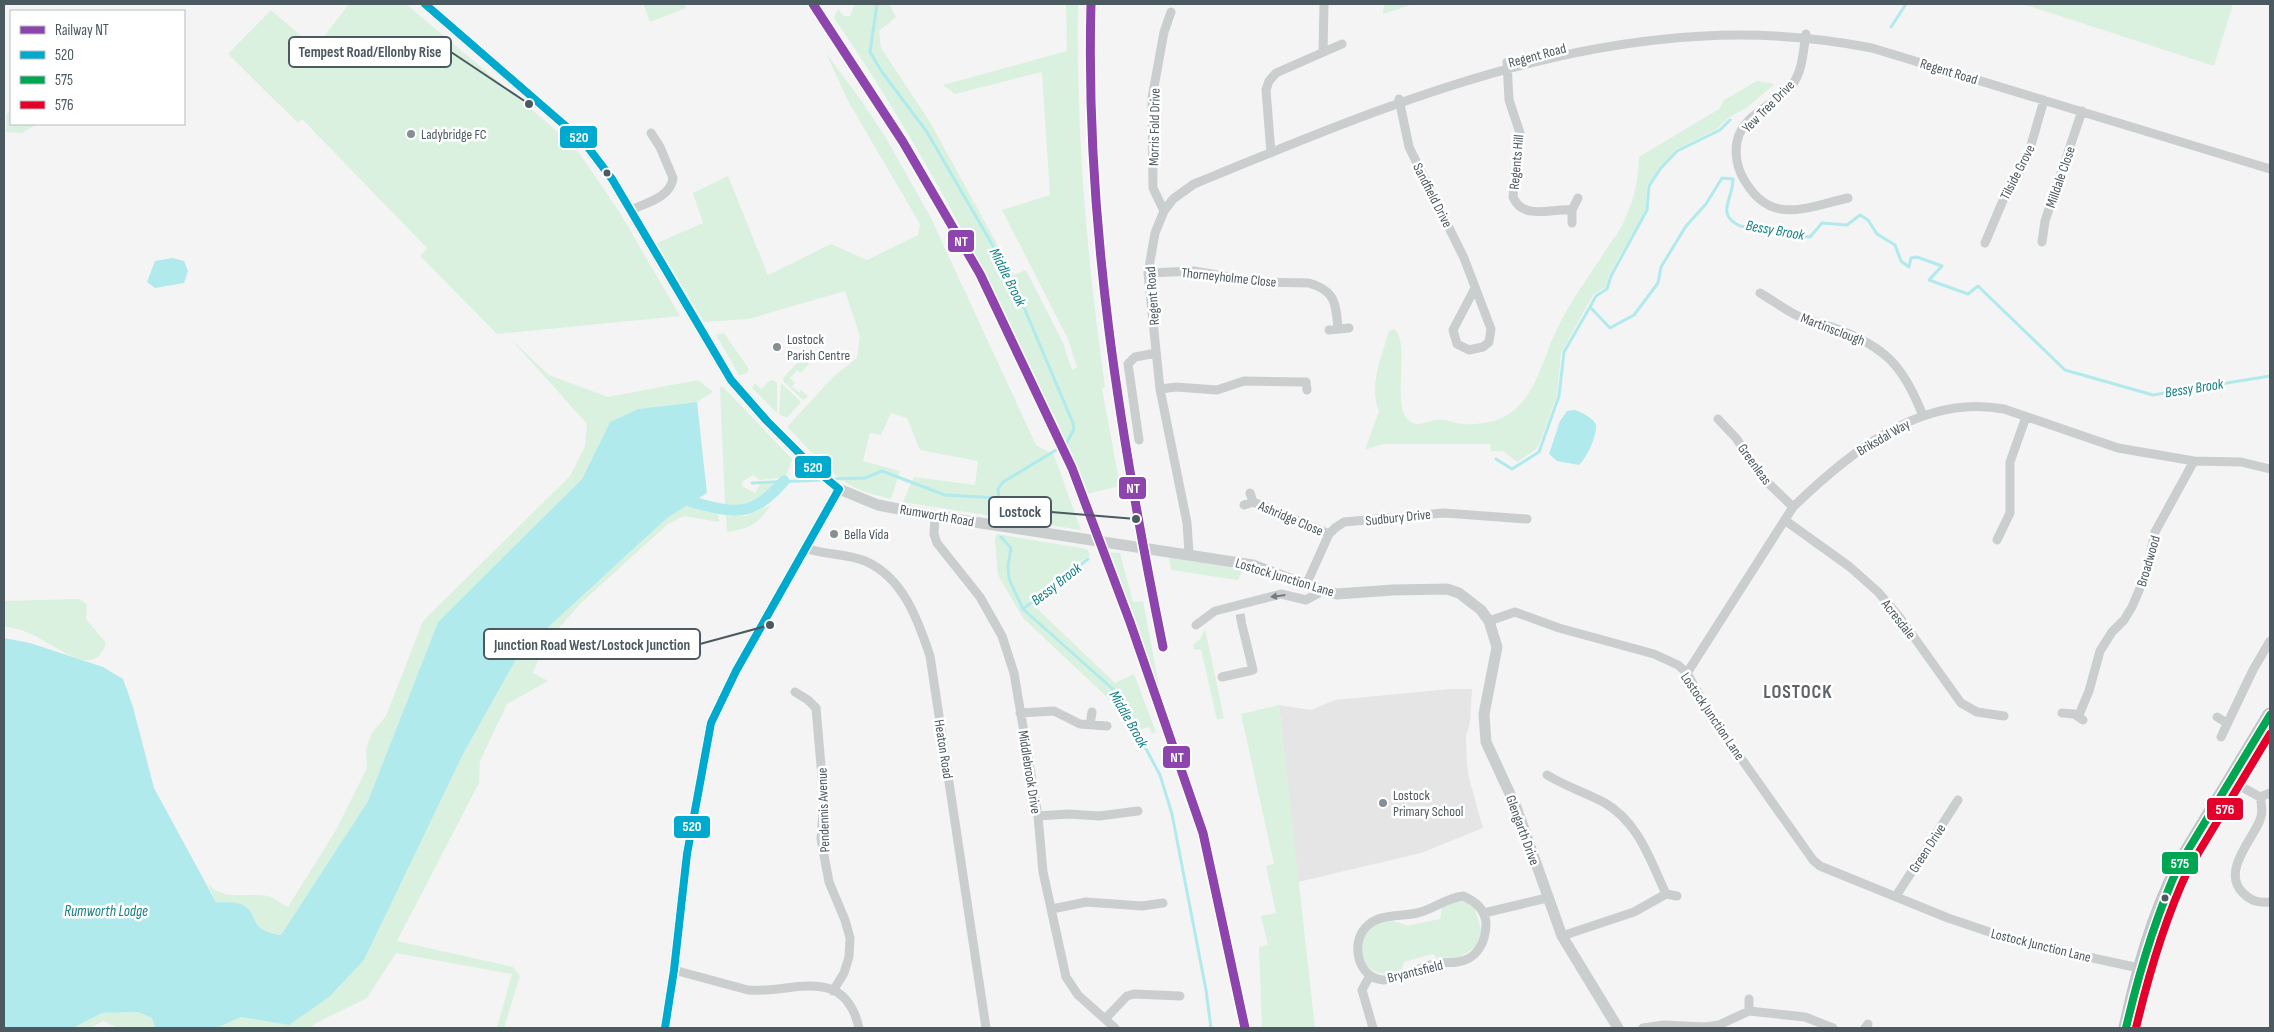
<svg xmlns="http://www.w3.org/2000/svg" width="2274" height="1032" font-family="'Sofia Sans Condensed',sans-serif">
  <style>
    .education { fill: #e6e5e6 }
    .green { fill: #daf1df }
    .water { fill: #b1eaed }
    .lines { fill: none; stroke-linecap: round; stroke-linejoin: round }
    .stream { stroke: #b1eaed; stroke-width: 3 }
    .canal { stroke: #b1eaed; stroke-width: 11 }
    .minor-tunnel { stroke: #cacdcf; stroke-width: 9; stroke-dasharray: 9 4.5; stroke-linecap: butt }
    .trunk-casing { stroke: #b9bfc2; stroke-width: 15 }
    .minor { stroke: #cbcecf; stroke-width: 9 }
    .tertiary { stroke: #cbcecf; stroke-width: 11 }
    .trunk { stroke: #c4c8cb; stroke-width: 14 }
    .bus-1-casing { stroke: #fff; stroke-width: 11 }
    .bus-2-casing { stroke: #fff; stroke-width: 11 }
    .bus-3-casing { stroke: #fff; stroke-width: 11 }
    .bus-1 { stroke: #00a9ce; stroke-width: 8 }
    .bus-2 { stroke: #00a651; stroke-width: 8 }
    .bus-3 { stroke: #e4002b; stroke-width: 8 }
    .rail-1-casing { stroke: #fff; stroke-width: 12 }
    .rail-1 { stroke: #8e44ad; stroke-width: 9 }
    .oneway { fill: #717c81 }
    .poi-dot { fill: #868f94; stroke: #fff; stroke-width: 2 }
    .bus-dot { fill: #4b5960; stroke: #fff; stroke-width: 2 }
    .labels { text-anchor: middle; stroke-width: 5; stroke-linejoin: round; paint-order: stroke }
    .street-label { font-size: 14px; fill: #4b5960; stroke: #fff }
    .poi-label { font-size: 14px; fill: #4b5960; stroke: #fff; text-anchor: start }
    .water-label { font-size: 15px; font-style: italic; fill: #128085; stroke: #fff }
    .district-label { font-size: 19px; font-weight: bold; letter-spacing: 1px; fill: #5f6468; stroke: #fff }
    .leader { fill: none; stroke: #4b5960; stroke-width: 2 }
    .callout-dot { fill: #4b5960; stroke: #fff; stroke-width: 2 }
    .callout { fill: #fff; stroke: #4b5960; stroke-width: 2 }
    .callout-label { font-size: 15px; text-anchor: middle; font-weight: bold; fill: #4b5960 }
    .line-badge { stroke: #fff; stroke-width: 2 }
    .badge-label { font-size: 14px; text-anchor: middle; font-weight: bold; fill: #fff }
  </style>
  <rect width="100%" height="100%" fill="#f4f4f4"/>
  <path class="education" d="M 1449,689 L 1472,689 L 1470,722 L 1466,737 L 1467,763 L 1469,778 L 1483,828 L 1421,853 L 1298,882 L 1279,705 L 1311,710 L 1335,700 Z"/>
  <path class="green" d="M 349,4 L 406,4 L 550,125 L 580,154 L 620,213 L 680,316 L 497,334 L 420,256 L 427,248 L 302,119 L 298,123 L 228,54 L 271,10 L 315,48 Z
    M 648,4 L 684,4 L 686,8 L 650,22 L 644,5 Z
    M 855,4 L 889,4 L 896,17 L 879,31 L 881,48 L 930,122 L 1014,275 L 1026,270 L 1063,343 L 1072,370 L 1077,367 L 1068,339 L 1002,210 L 1050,195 L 1042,72 L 955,94 L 943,85 L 1067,51 L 1066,4 L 1078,4 C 1076,132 1087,261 1105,387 L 1102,389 L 1120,486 L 1087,494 C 1017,329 936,166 834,18 L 838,9 L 844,16 L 850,16 Z
    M 1384,4 L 1413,4 L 1383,14 Z
    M 2023,4 L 2233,4 L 2214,66 Z
    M 826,53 L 863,103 L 886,138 L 931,218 L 1036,445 L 1054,455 L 1081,530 L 903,502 L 914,477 L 975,485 L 978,461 L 920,450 L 907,418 L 891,413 L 881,435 L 870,433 L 863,461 L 900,471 L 891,499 C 876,495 860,492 847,483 C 824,469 806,445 787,427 L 833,377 L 857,358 L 860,336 L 845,291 L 748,319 L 704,322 L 657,243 L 703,223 L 693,193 L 728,176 L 768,275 L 831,244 L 867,260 L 918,235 L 920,224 L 848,101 Z
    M 1757,81 L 1775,84 L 1746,108 L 1728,118 L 1717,129 L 1675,150 L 1647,185 L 1646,209 L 1609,275 L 1606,287 L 1593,295 L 1561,353 L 1557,395 L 1539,445 L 1535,450 L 1517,462 L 1503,451 L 1491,451 L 1490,444 L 1382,444 L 1365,450 L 1379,411 C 1368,386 1382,356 1389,331 L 1394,329 C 1412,342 1389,410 1411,422 C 1420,427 1428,420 1437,420 C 1446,419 1454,423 1463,424 C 1480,425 1499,422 1513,411 C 1539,390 1544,353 1559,325 C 1572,298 1591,274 1607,248 C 1613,239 1621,230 1625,219 C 1635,196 1638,183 1639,157 L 1719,109 L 1724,100 Z
    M 11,109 L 11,124 L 37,124 L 22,133 L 6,132 L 7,114 Z
    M 724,333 L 749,369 L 746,374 L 739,375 L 716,335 Z
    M 510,338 L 549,375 L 608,397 L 698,380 L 713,392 L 697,402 L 638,409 L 610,422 L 582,479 L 438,622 L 368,801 L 281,935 C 246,930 261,914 243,905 C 237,902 224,903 216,902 L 208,884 C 228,903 245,891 268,896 C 275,898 282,904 288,907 L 336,830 L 367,768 L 366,750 L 371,734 L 386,716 L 423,621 L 570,476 L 585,446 L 587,424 Z
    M 803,357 L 809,364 L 801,373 L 797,370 L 790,378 L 795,383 L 792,387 L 799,392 L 801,390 L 808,396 L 803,400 L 784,382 L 783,378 Z
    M 773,380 L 777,383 L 777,413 L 752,388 L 755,383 L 761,389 L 769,381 Z
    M 781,383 L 801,402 L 787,418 L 779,414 Z
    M 720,387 L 723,387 L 792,459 L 786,477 L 760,480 L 753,475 L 743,481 L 742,486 L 755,493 L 760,484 L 777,484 C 757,504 753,507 725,504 Z
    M 687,505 L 718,514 L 719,522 L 684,516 L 668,524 L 581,603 L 544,645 L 533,673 L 548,681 L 507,704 L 480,761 L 479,783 L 397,941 L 513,967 L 520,976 L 504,1028 L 497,1028 L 512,974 L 396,953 L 367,998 L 316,1023 L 310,1028 L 217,1028 L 241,1017 L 289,1025 L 364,960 L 463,753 L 519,654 L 667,518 Z
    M 771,505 C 758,524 749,529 727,532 L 726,516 L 746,516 Z
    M 997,534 L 1087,549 L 1090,556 L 1085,558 L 1029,601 L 1115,683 L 1134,674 L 1156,732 L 1152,734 L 1149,727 L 1131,732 L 1107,697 L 1023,618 L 998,575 L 995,540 Z
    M 1107,552 L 1120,553 L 1133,602 L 1143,601 L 1159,686 L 1156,687 L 1130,608 Z
    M 1169,557 L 1239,569 L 1242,572 L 1238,580 L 1171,570 Z
    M 78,599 L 87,604 L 86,619 L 106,643 C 103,651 100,658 91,660 C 69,664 34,626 4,627 L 4,601 Z
    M 1205,629 L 1224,718 L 1217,720 L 1201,649 L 1194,650 L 1193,645 L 1201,638 Z
    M 1279,705 L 1315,1028 L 1262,1028 L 1259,947 L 1268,945 L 1261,916 L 1276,913 L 1266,866 L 1274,864 L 1241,714 Z
    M 1462,899 L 1473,902 L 1481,930 L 1476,947 L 1460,957 L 1437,958 L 1433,954 L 1404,962 L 1402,969 C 1386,979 1363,973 1361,951 C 1359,924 1387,914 1407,926 L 1440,919 L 1442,907 Z
    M 138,1012 L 152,1018 L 155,1028 L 118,1028 L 103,1021 L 90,1028 L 73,1028 L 102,1013 Z"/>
  <path class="water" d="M 173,258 L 184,261 L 188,271 L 184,283 L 155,288 L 147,282 L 155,261 Z
    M 697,402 L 707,493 L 667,518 L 519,654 L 463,754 L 364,960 L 329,997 L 289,1025 L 241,1017 L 217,1028 L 155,1028 L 152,1018 L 138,1012 L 102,1013 L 73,1028 L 4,1028 L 4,638 L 30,643 L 103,667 L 123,679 L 133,707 L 154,788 L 216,902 C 223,903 236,901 243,905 C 260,914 247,930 281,935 L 368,801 L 438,622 L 582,479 L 610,422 L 638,409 Z
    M 1574,410 C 1580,411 1595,419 1596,425 C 1597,436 1587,458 1579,465 L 1557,461 L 1549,454 L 1560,421 L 1567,411 Z"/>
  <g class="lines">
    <path class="stream" d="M 877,4 L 870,52 L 882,72 L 927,132 L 1011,277 L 1073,423 L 1074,429 L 1066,444 L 1003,482 L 998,489 L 1000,507
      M 1891,27 L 1906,4
      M 1590,307 L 1596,296 L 1607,289 L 1611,276 L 1647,210 L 1649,186 L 1661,168 L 1677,151 L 1720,130 L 1730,120
      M 1496,459 L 1512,469 L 1539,452 L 1559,396 L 1564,352 L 1590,307 L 1610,328 L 1634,315 L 1658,283 L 1661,267 L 1686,226 L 1706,204 L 1722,178 L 1733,179 C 1733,200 1715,214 1740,226 L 1810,237 L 1822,223 L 1847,225 L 1860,215 L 1868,220 L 1877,234 L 1895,245 L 1901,261 L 1909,267 L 1911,258 L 1917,257 L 1942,266 L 1929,280 L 1968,294 L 1978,286 L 2065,370 L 2153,395 L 2270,376
      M 832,479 L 865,478 L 882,471 L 945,495 L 998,498
      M 752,483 L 823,480
      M 1001,537 L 1011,548 L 1008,566 L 1009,579 L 1023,609 L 1115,691 L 1160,775 L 1172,814 L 1206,990 L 1211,1028
      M 1023,609 L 1088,559"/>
    <path class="canal" d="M 692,502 C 737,514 752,517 784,481"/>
    <path class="minor-tunnel" d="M 1240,614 L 1242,625"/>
    <g class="trunk-casing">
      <path id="trunk" d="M 2126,1028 C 2139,969 2152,920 2179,865 L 2270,715"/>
    </g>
    <path class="minor" d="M 1806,34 C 1803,51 1803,71 1792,85 C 1777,104 1748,112 1739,135 C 1734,148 1736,164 1742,176 C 1769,227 1803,208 1848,198
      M 1323,52 L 1324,4
      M 1507,62 L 1509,100 L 1520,133 L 1513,197 C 1523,221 1552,208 1572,210
      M 1399,99 L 1409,147 L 1464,258 L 1491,329 L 1489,342 L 1483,347 L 1469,350 L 1457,344 L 1453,330 L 1475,288
      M 1271,153 L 1266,90 L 1269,81 L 1276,73 L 1342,44
      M 631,210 C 646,203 671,197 673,178 L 660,147 L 651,133
      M 1164,211 L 1153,188 L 1152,98 L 1164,32 L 1171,12
      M 1572,223 L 1572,210 L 1578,198
      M 2042,242 L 2045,221 L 2082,111
      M 1985,243 L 2004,198 L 2027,159 L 2044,100
      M 1148,273 L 1194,271 L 1258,282 L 1309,283 C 1336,291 1336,304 1338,329
      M 1760,293 C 1772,300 1784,309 1796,315 C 1809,321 1824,324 1837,329 C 1886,347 1904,367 1923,416
      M 1329,330 L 1349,328
      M 1160,389 L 1176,387 L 1217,390 L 1244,381 L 1306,382 L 1307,390
      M 1718,419 L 1736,438 L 1763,478 L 1793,507
      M 1139,440 L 1128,364 L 1135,357 L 1156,353
      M 1253,502 L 1329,534
      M 1244,505 L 1253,502 L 1250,493
      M 935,516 L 934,534 L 937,543 L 980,597 L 1002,636 L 1014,673 L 1038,816 L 1043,872 L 1066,977 L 1078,995 L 1115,1028
      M 1786,521 L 1850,567 L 1878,592 L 1901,619 L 1961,703 L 1977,712 L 2004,716
      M 1997,540 L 2010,513 L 2010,462 L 2026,417
      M 805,548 C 824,555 845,553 865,561 C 903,577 918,620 930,656 L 986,1028
      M 1189,553 L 1187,523 L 1160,389 L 1148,273 L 1155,233 L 1164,211 L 1173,199 L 1194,184 C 1411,95 1631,0 1872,48 L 2270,169
      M 1306,585 L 1329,534 L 1335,528 L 1344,522 L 1444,513 L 1527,519
      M 1489,621 L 1515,612 L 1559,628 L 1654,654 L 1678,665 L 1687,673 L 1709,713 L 1813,860 L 1820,866 L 1948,918 L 2019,942 L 2139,968
      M 1196,625 L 1215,611 L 1281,594 L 1306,600 L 1324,590
      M 1687,673 L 1793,507 C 1849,453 1921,393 2004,409 L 2118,448 L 2194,461 L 2241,462 L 2270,469
      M 1222,677 L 1253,670 L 1242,625
      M 795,692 L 808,700 L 816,708 L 824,800 L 821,839 L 829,882 L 845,920 L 850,938 L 849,957 L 844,973 L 833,991
      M 1020,713 L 1054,711 L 1080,724 L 1107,726
      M 2062,713 L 2074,714 L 2083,720
      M 2079,715 L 2089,691 L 2100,651 L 2112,632 L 2124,620 L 2132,607 L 2146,574 L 2155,532 L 2194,461
      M 2217,717 L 2227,723
      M 1090,725 L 1092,712
      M 2221,737 L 2253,670 L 2270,641
      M 1547,775 C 1565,786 1586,793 1605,803 C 1639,823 1650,860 1666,894
      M 2231,781 L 2260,797 L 2270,793
      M 2260,797 C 2262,805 2263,813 2260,820 C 2252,840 2222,871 2242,892 C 2251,901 2257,903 2270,902
      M 1038,816 L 1069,814 L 1099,816 L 1138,811
      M 1463,896 C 1475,901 1485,909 1486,923 C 1486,942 1477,960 1457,962 C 1451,963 1444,962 1438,963 C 1427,965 1416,971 1406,974 C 1398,977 1391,980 1383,980 C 1358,978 1350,944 1366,927 C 1379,913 1400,917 1417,913 C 1433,910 1445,898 1463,896 Z
      M 1896,896 L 1958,800
      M 1052,909 L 1086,902 L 1142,906 L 1163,903
      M 1484,913 L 1547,898
      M 1562,936 L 1634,912 L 1666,894 L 1677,896
      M 674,970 L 748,990 C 791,994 844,963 859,1028
      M 1370,975 L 1362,990 L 1373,1028
      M 1749,1011 L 1749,999
      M 1105,1019 L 1127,996 L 1134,994 L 1180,996
      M 1643,1028 L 1664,1025 L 1705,1027 L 1719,1025 L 1749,1011 L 1805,1017 L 1833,1028
      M 1865,1028 L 1868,1024"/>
    <path class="tertiary" d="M 425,4 L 584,142 L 612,179 L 731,380 L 767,421 L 816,470 L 839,489 L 878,505 L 935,516 L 1253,565 L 1306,585 L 1337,594 L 1393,590 L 1447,589 L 1459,593 L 1481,610 L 1489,621 L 1497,647 L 1484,714 L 1486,742 L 1516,807 L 1562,936 L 1618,1028
      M 665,1028 L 674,970 L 687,854 L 711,723 L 736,671 L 839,489"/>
    <use href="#trunk" class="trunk"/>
    <g class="bus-1-casing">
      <path id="bus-1" d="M 425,4 L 584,142 L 612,179 L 731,380 L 767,421 L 816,470 L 839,489 L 736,671 L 711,723 L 687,854 L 674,970 L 665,1028"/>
    </g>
    <g class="bus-2-casing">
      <path id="bus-2" d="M 2126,1028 C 2139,972 2155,918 2179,865 L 2270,715"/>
    </g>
    <g class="bus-3-casing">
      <path id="bus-3" d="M 2136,1028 C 2149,973 2164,921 2188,870 L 2270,734"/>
    </g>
    <use href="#bus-1" class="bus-1"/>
    <use href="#bus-2" class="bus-2"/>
    <use href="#bus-3" class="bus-3"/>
    <g class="rail-1-casing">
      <path id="rail-1" d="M 813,4 L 903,142 L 980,274 L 1072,468 L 1130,622 L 1203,833 L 1245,1028
        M 1091,4 C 1085,220 1120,436 1163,647"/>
    </g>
    <use href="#rail-1" class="rail-1"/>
  </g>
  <defs><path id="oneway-solid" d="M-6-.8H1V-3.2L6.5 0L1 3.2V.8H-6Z" transform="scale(1.25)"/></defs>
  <use class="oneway" href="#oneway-solid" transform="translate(1278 596) rotate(173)"/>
  <g class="poi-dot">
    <circle cx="411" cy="134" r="5"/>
    <circle cx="777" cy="347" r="5"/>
    <circle cx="834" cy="534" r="5"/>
    <circle cx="1383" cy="803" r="5"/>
  </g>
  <g class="bus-dot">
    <circle cx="607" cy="173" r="4.5"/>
    <circle cx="2165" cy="898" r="4.5"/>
  </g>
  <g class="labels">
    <g class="street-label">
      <text transform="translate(1537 55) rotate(-15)" y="5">Regent Road</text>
      <text transform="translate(1949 71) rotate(17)" y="5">Regent Road</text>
      <text transform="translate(1768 106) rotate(-45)" y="5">Yew Tree Drive</text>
      <text transform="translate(1154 127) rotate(-89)" y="5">Morris Fold Drive</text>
      <text transform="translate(1516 162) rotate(-85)" y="5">Regents Hill</text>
      <text transform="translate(2017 172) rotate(-63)" y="5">Tilside Grove</text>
      <text transform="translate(2060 177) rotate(-71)" y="5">Milldale Close</text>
      <text transform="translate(1433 195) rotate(63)" y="5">Sandfield Drive</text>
      <text transform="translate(1229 277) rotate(6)" y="5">Thorneyholme Close</text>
      <text transform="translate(1152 296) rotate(-94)" y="5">Regent Road</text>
      <text transform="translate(1833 329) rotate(21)" y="5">Martinsclough</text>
      <text transform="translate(1883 437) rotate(-30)" y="5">Briksdal Way</text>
      <text transform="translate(1755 464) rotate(54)" y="5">Greenleas</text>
      <text transform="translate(937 515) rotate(10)" y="5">Rumworth Road</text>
      <text transform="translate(1398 517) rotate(-6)" y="5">Sudbury Drive</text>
      <text transform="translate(1291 518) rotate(23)" y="5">Ashridge Close</text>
      <text transform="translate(2148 561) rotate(-74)" y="5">Broadwood</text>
      <text transform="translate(1285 577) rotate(17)" y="5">Lostock Junction Lane</text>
      <text transform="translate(1899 619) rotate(52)" y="5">Acresdale</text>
      <text transform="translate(1713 716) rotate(56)" y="5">Lostock Junction Lane</text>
      <text transform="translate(944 749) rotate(81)" y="5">Heaton Road</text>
      <text transform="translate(1030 772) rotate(81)" y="5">Middlebrook Drive</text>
      <text transform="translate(823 810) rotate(-92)" y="5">Pendennis Avenue</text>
      <text transform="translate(1523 830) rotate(70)" y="5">Glengarth Drive</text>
      <text transform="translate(1927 848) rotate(-57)" y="5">Green Drive</text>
      <text transform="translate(2041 945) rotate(14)" y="5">Lostock Junction Lane</text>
      <text transform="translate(1415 971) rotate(-14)" y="5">Bryantsfield</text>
    </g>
    <g class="poi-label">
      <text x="421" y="139">Ladybridge FC</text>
      <text x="787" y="344">Lostock<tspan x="787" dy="16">Parish Centre</tspan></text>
      <text x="844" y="539">Bella Vida</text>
      <text x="1393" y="800">Lostock<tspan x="1393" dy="16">Primary School</tspan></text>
    </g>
    <g class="water-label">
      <text transform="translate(1775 230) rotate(10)" y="5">Bessy Brook</text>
      <text transform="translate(1008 277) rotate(63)" y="5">Middle Brook</text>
      <text transform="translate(2194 388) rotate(-9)" y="5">Bessy Brook</text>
      <text transform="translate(1056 584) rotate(-38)" y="5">Bessy Brook</text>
      <text transform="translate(1129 719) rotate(60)" y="5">Middle Brook</text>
      <text x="106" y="916">Rumworth Lodge</text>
    </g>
    <g class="district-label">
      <text x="1798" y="698">LOSTOCK</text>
    </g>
  </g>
  <path class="leader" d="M529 104L451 52M1136 519L1051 512M770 625L700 644"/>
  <g class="callout-dot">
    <circle cx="529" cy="104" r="5"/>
    <circle cx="1136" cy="519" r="5"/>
    <circle cx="770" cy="625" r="5"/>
  </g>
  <g class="callout">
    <rect x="289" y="37" width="162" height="30" rx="5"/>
    <rect x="989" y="497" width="62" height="30" rx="5"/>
    <rect x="484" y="629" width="216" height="30" rx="5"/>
  </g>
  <g class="callout-label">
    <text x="370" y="57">Tempest Road/Ellonby Rise</text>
    <text x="1020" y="517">Lostock</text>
    <text x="592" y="650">Junction Road West/Lostock Junction</text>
  </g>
  <g class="line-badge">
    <rect x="559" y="125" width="39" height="24" rx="5" fill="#00a9ce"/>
    <rect x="947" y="229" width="28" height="24" rx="5" fill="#8e44ad"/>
    <rect x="794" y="455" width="38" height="24" rx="5" fill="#00a9ce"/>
    <rect x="1118" y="476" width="29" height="24" rx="5" fill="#8e44ad"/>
    <rect x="1162" y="745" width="29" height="24" rx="5" fill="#8e44ad"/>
    <rect x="2206" y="797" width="38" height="24" rx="5" fill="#e4002b"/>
    <rect x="673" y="815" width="38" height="24" rx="5" fill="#00a9ce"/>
    <rect x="2161" y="851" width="38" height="24" rx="5" fill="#00a651"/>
  </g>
  <g class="badge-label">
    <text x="579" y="142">520</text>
    <text x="961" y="246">NT</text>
    <text x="813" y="472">520</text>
    <text x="1133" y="493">NT</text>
    <text x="1177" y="762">NT</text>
    <text x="2225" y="814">576</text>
    <text x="692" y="831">520</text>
    <text x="2180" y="868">575</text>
  </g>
  <rect width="2274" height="1032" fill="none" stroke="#4b5960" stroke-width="10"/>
  <rect x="10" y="10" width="175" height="115" fill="#ffffff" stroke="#b7bdbf"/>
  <rect x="20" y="26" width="25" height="8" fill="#8e44ad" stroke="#b7bdbf"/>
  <text x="55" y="35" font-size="15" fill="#4b5960">Railway NT</text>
  <rect x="20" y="51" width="25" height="8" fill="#00a9ce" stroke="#b7bdbf"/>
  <text x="55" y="60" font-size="15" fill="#4b5960">520</text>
  <rect x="20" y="76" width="25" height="8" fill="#00a651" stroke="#b7bdbf"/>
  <text x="55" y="85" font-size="15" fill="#4b5960">575</text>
  <rect x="20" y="101" width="25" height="8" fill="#e4002b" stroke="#b7bdbf"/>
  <text x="55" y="110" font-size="15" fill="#4b5960">576</text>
</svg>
